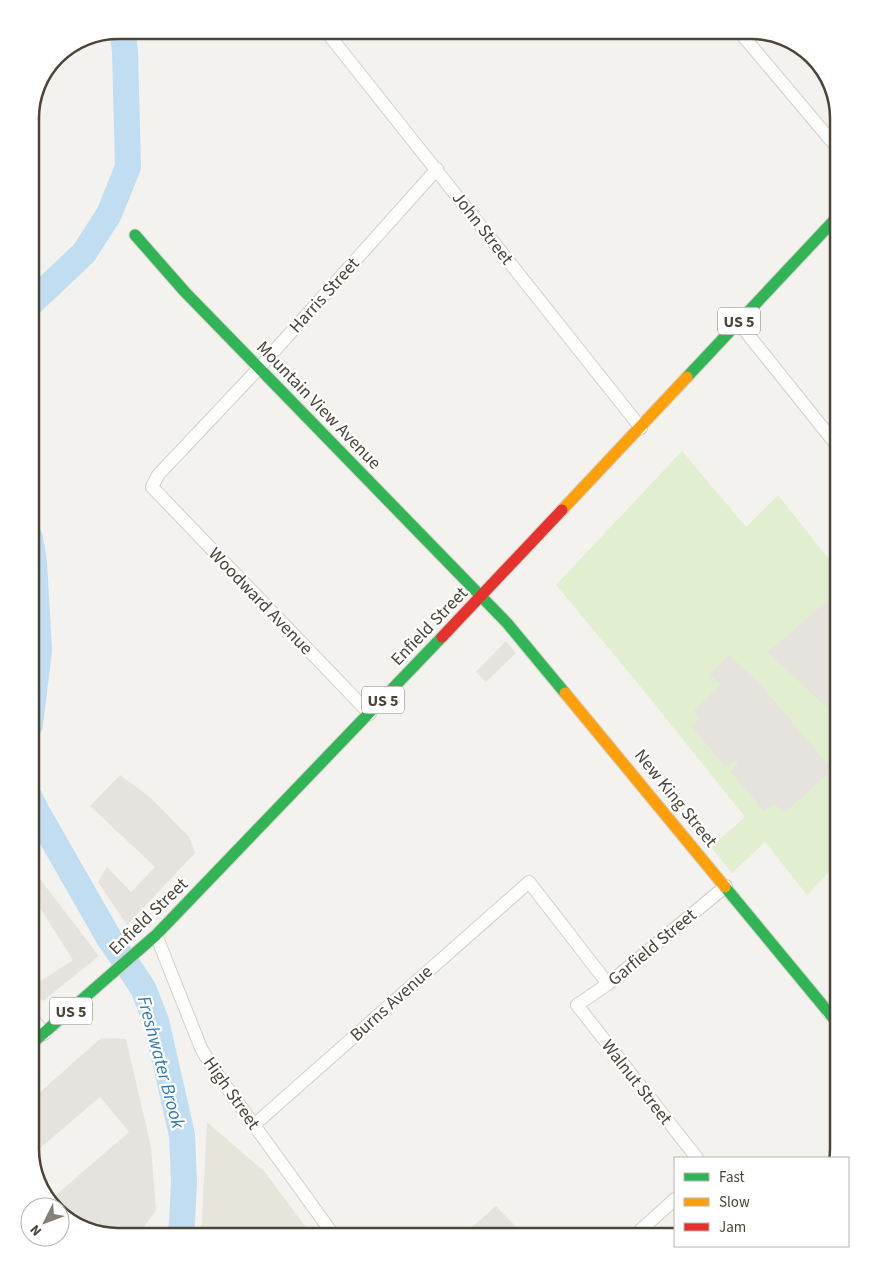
<svg xmlns="http://www.w3.org/2000/svg" width="869" height="1267" font-family="'Source Sans 3',sans-serif">
  <style>
    .residential { fill: #e7e4dc }
    .green { fill: #e1eecf }
    .parking { fill: #e6e3df }
    .lines { fill: none; stroke-linecap: round; stroke-linejoin: round }
    .river { stroke: #c0ddf1; stroke-width: 26 }
    .street-casing { stroke: #d2d0cb; stroke-width: 14 }
    .fast-casing { stroke: #d3cfc5; stroke-width: 13 }
    .slow-casing { stroke: #d3cfc5; stroke-width: 13 }
    .jam-casing { stroke: #d3cfc5; stroke-width: 13 }
    .street { stroke: #fdfdfc; stroke-width: 12 }
    .fast { stroke: #30b455; stroke-width: 11 }
    .slow { stroke: #ff9f0a; stroke-width: 11 }
    .jam { stroke: #e5322d; stroke-width: 11 }
    .labels { text-anchor: middle; stroke-width: 4.5; stroke-linejoin: round; paint-order: stroke }
    .shield { fill: #fff; stroke: #817c74; stroke-width: 1 }
    .shield-label { font-size: 16px; font-weight: bold; fill: #4b4439 }
    .street-label { font-size: 18px; fill: #4b4439; stroke: #fff }
    .water-label { font-size: 19px; font-style: italic; fill: #2e7ab2; stroke: #fff }
    .rim { fill: none; stroke: #4b4439; stroke-width: 2.5 }
  </style>
  <rect width="100%" height="100%" fill="#f4f2ee"/>
  <path class="residential" d="M 207,1122 L 265,1172 L 313,1237 L 201,1237 Z"/>
  <path class="green" d="M 682,451 L 746,527 L 778,495 L 839,572 L 839,862 L 807,895 L 765,842 L 732,873 L 711,847 L 745,817 L 640,686 L 556,585 Z"/>
  <path class="parking" d="M 834,595 L 839,600 L 839,710 L 834,706 L 827,708 L 768,652 Z
    M 506,641 L 516,653 L 486,682 L 476,672 Z
    M 729,655 L 757,681 L 833,770 L 784,813 L 774,804 L 764,811 L 730,771 L 737,764 L 737,760 L 734,760 L 726,767 L 691,726 L 700,718 L 694,710 L 720,685 L 710,675 Z
    M 120,775 L 151,798 L 189,837 L 195,853 L 127,925 L 98,882 L 107,867 L 131,892 L 155,867 L 90,806 Z
    M 30,866 L 99,956 L 43,1001 L 30,988 L 73,960 L 38,905 L 30,909 Z
    M 101,1038 L 126,1039 L 151,1147 L 156,1210 L 137,1237 L 112,1237 L 69,1222 L 60,1212 L 60,1207 L 55,1207 L 49,1201 L 129,1132 L 100,1097 L 32,1155 L 30,1149 L 30,1101 Z
    M 496,1206 L 526,1237 L 480,1237 L 473,1226 Z"/>
  <g class="lines">
    <path class="river" d="M 30,304 L 84,253 L 109,214 L 128,167 L 125,51 L 122,30
      M 30,725 L 39,650 L 34,562 L 30,538
      M 30,798 L 37,812 L 109,938 L 143,988 L 156,1021 L 182,1135 L 184,1182 L 182,1222 L 180,1237"/>
    <g class="street-casing">
      <path id="street" d="M 325,30 L 641,428
        M 738,30 L 839,150
        M 738,322 L 839,448
        M 370,714 L 152,487 L 158,475 L 259,368 L 437,169
        M 156,935 L 201,1048 L 212,1067 L 335,1237
        M 828,1012 L 839,1000
        M 30,1015 L 44,1034
        M 254,1125 L 529,882 L 608,984
        M 697,1158 L 577,1005 L 608,984 L 726,886
        M 633,1237 L 675,1199"/>
    </g>
    <g class="fast-casing">
      <path id="fast" d="M 135,235 L 185,292 L 507,623 L 565,693
        M 687,377 L 839,215
        M 725,887 L 839,1025
        M 30,1045 L 156,935 L 442,637"/>
    </g>
    <g class="slow-casing">
      <path id="slow" d="M 562,510 L 687,377
        M 565,693 L 725,887"/>
    </g>
    <g class="jam-casing">
      <path id="jam" d="M 442,637 L 562,510"/>
    </g>
    <use href="#street" class="street"/>
    <use href="#fast" class="fast"/>
    <use href="#slow" class="slow"/>
    <use href="#jam" class="jam"/>
  </g>
  <g class="labels">
    <g class="shield">
      <rect x="718" y="307.5" width="42" height="27" rx="4"/>
      <rect x="362" y="686.5" width="42" height="27" rx="4"/>
      <rect x="50" y="997.5" width="42" height="27" rx="4"/>
    </g>
    <g class="shield-label">
      <text x="739" y="327">US 5</text>
      <text x="383" y="706">US 5</text>
      <text x="71" y="1017">US 5</text>
    </g>
    <g class="street-label">
      <text transform="translate(483 228) rotate(52)" y="6">John Street</text>
      <text transform="translate(324 295) rotate(-48)" y="6">Harris Street</text>
      <text transform="translate(319 405) rotate(46)" y="6">Mountain View Avenue</text>
      <text transform="translate(261 601) rotate(46)" y="6">Woodward Avenue</text>
      <text transform="translate(429 626) rotate(-46)" y="6">Enfield Street</text>
      <text transform="translate(676 798) rotate(51)" y="6">New King Street</text>
      <text transform="translate(148 916) rotate(-44)" y="6">Enfield Street</text>
      <text transform="translate(652 947) rotate(-40)" y="6">Garfield Street</text>
      <text transform="translate(391 1003) rotate(-42)" y="6">Burns Avenue</text>
      <text transform="translate(637 1082) rotate(52)" y="6">Walnut Street</text>
      <text transform="translate(232 1093) rotate(55)" y="6">High Street</text>
    </g>
    <g class="water-label">
      <text transform="translate(162 1062) rotate(75)" y="7">Freshwater Brook</text>
    </g>
  </g>
  <path d="M0 0H869V1267H0ZM118 39H751A79 79 0 0 1 830 118V1149A79 79 0 0 1 751 1228H118A79 79 0 0 1 39 1149V118A79 79 0 0 1 118 39Z" fill="#fff" fill-rule="evenodd"/>
  <path class="rim" d="M118 39H751A79 79 0 0 1 830 118V1149A79 79 0 0 1 751 1228H118A79 79 0 0 1 39 1149V118A79 79 0 0 1 118 39Z"/>
  <rect x="674" y="1157" width="175" height="90" fill="#ffffff" stroke="#b7b4b0"/>
  <rect x="684" y="1173" width="25" height="8" fill="#30b455" stroke="#b7b4b0"/>
  <text x="719" y="1182" font-size="15" fill="#4b4439">Fast</text>
  <rect x="684" y="1198" width="25" height="8" fill="#ff9f0a" stroke="#b7b4b0"/>
  <text x="719" y="1207" font-size="15" fill="#4b4439">Slow</text>
  <rect x="684" y="1223" width="25" height="8" fill="#e5322d" stroke="#b7b4b0"/>
  <text x="719" y="1232" font-size="15" fill="#4b4439">Jam</text>
  <g transform="translate(45 1222) rotate(228)"><circle r="24" fill="#ffffff" stroke="#b7b4b0"/>
  <path d="M0-4L9 19L0 12L-9 19Z" fill="#868178"/>
  <text y="-8" font-size="14" font-weight="bold" text-anchor="middle" fill="#4b4439">N</text>
  </g>
</svg>
